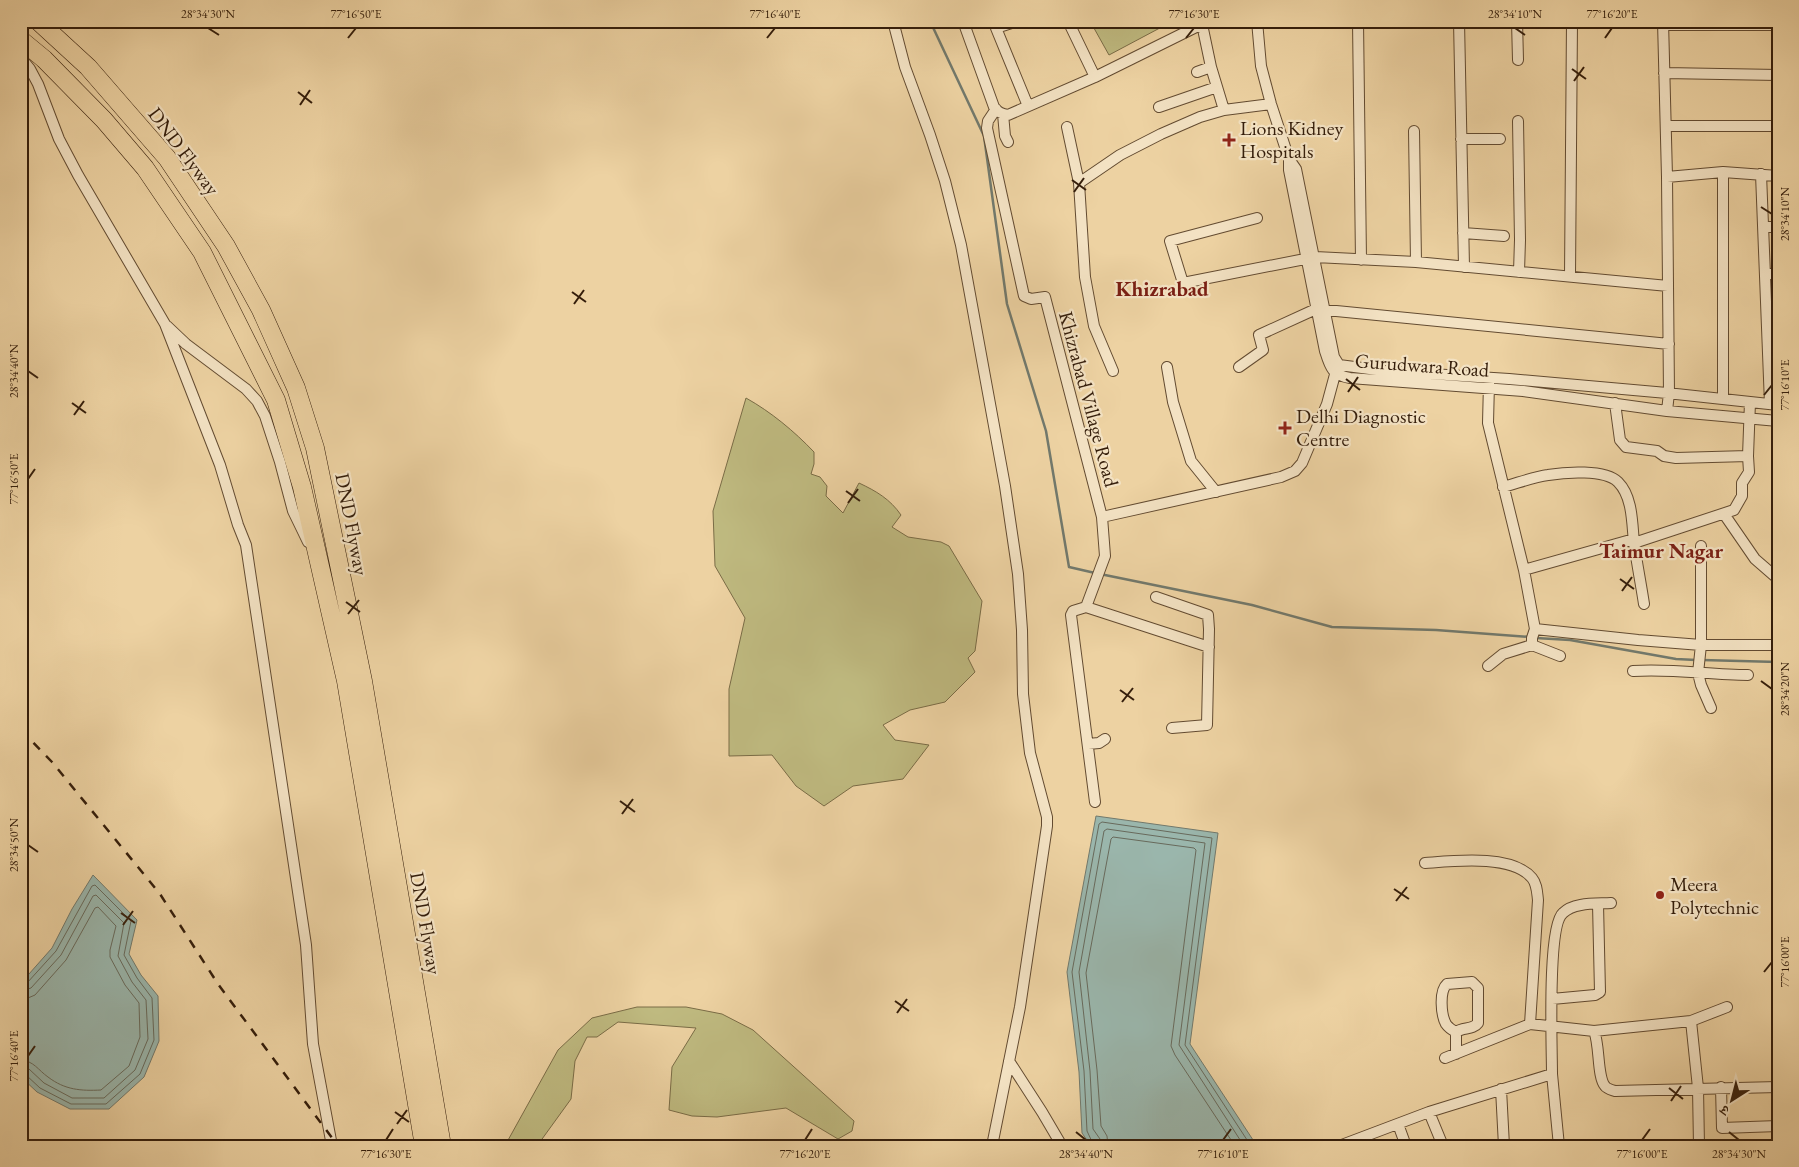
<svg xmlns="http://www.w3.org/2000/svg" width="1799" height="1167" font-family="'EB Garamond','Noto Serif Devanagari',serif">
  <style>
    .green { fill: #bfba80; stroke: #7a6c46 }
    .water { fill: #9ab6ac; stroke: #72796c }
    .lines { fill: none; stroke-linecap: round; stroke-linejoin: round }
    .shore { stroke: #686a5c; stroke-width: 1 }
    .stream { stroke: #72796c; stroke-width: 2.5 }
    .minor-casing { stroke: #634b31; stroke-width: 12 }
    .motorway-casing { stroke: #351e0b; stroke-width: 19 }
    .minor { stroke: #f3e2c3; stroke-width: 10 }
    .motorway { stroke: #edd2a2; stroke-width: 18 }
    .rail { stroke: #351e0b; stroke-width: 2.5; stroke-dasharray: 9 9; stroke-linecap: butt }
    .ticks { fill: none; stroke: #351e0b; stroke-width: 2 }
    .poi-dot { fill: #8f2418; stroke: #f3e2c3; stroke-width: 2 }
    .labels { text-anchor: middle; stroke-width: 4.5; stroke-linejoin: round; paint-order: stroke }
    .poi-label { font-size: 20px; fill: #351e0b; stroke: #f3e2c3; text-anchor: start }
    .street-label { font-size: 20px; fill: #351e0b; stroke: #f3e2c3 }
    .neighbourhood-label { font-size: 21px; font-weight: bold; fill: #7a1f14; stroke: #f3e2c3 }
    .neatline { fill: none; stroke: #351e0b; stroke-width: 2 }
    .ticks-label { font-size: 12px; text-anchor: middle; fill: #351e0b }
  </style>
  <rect width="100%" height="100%" fill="#edd2a2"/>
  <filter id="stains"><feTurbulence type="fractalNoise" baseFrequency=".004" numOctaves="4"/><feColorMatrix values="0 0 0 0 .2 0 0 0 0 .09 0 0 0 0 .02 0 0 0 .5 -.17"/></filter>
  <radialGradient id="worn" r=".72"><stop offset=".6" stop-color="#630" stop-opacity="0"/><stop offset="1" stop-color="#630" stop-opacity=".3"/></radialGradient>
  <path class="green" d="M 1090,21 L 1173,21 L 1109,55 Z
    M 746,398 C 771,412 794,431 814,452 L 814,464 L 811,474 L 820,477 L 827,486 L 826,496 L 843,513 L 859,483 C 876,491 890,499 901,515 L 892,527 L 908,537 L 941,542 L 949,546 L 982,601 L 975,651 L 968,658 L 975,672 L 945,702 L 910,710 L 883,725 L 895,740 L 929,745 L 903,779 L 853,786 L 824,806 L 796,786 L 772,755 L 729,756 L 729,689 L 745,618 L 715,566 L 713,511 Z
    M 637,1007 L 686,1007 L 722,1014 L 753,1030 L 854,1121 L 852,1131 L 838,1139 L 786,1108 L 717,1117 L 692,1116 L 669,1110 L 672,1067 L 696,1028 L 618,1022 L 597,1037 L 587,1037 L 575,1061 L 571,1099 L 537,1146 L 493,1146 L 507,1142 L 558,1050 L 592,1018 Z"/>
  <path class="water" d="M 1096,816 L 1218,833 L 1190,1044 L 1257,1146 L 1091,1146 L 1082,1133 L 1079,1072 L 1067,972 Z
    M 93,875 L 137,920 L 129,954 L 141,975 L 158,996 L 159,1041 L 144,1077 L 109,1109 L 70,1109 L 37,1092 L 21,1077 L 21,983 L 52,948 L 72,909 Z"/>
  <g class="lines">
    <path class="shore" d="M 21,985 L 27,983 L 56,951 L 92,886 L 95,885 L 131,921 L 124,955 L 137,978 L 152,998 L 154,1040 L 140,1074 L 106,1104 L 71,1104 L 40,1088 L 26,1075 L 21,1074
      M 21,991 L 31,988 L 61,955 L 93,896 L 96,895 L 124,923 L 118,956 L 132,982 L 146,1000 L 148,1039 L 135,1070 L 104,1098 L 72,1098 L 44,1083 L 29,1069 L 21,1068
      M 21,999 L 28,998 L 35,995 L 66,960 L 95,908 L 98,907 L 116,926 L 110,950 L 110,957 L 125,985 L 139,1003 L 140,1037 L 129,1066 L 101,1090 C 81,1091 65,1090 48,1077 C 38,1070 34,1061 21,1060
      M 1094,1146 L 1087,1131 L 1084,1071 L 1072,972 L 1099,824 L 1102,822 L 1212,838 L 1185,1045 L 1251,1146
      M 1101,1146 L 1100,1139 L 1093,1129 L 1090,1071 L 1079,972 L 1104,831 L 1107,829 L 1205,843 L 1179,1045 L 1244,1146
      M 1108,1146 L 1107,1136 L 1101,1126 L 1097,1070 L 1086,973 L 1111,839 L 1113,837 L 1194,848 L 1196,850 L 1171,1046 L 1175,1055 L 1235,1146"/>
    <path class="stream" d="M 930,21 L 984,136 L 1007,304 L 1046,431 L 1069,567 L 1095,573
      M 1100,574 L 1252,605 L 1332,627 L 1436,630 L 1531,637
      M 1536,638 L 1570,640 L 1676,659 L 1696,660
      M 1702,660 L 1778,662"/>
    <g class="minor-casing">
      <path id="minor" d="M 893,21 L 905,67 L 930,135 L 945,181 L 961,245 L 1005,486 L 1018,574 L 1022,630 L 1023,694 L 1030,753 L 1047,817 L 1047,826 L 1020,1007 L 992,1146
        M 963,21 L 994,107 C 998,112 1001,114 1008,115 L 1095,77 L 1198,26 L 1203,29 L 1211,67 L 1224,110
        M 995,21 L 996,28 L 1028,106
        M 1068,21 L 1095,77
        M 1257,21 L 1261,66 L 1271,104 L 1289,159 L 1289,170 L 1325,351 C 1330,367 1332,375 1350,378 L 1523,391 L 1667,411 L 1778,421
        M 1358,21 L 1361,260
        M 1459,21 L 1464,267
        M 1517,21 L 1518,60
        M 1663,21 L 1667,177 L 1669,393 L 1667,411
        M 1663,25 L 1778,25
        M 996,28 L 1018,21
        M 21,58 L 30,69 L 38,84 L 59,139 L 78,175 L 165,324 L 220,465 L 238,525 L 246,545 L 306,945 L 313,1044 L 332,1146
        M 1197,72 L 1211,67
        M 1664,73 L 1778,75
        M 1159,107 L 1217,87
        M 996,109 L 988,121 L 987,128 L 1024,296 L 1031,299 L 1045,297 L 1102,517 L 1105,556 L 1086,607 L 1073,611 L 1071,615 L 1095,802
        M 1003,114 L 1005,136 L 1008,142
        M 1518,121 L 1520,240 L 1519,272
        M 1666,126 L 1778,126
        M 1067,127 L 1079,183 L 1085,277 L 1094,326 L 1113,371
        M 1414,131 L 1416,262
        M 1461,139 L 1500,139
        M 1289,159 L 1296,169 L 1334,357 L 1339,365 L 1385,371 L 1509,379 L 1667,393 L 1778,405
        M 1761,174 L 1770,404
        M 1667,177 L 1723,172 L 1778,176
        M 1079,183 L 1120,155 L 1161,134 L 1200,117 L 1224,110 L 1271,104
        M 1257,218 L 1170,241 L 1183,283 L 1315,257 L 1416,262 L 1668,286
        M 1764,227 L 1778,227
        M 1463,233 L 1504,236
        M 1765,274 L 1778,274
        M 1570,276 L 1572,21
        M 167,326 L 186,344 L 246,389 L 257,401 L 265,416 L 280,462 L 293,511 L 308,542
        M 1167,367 L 1173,402 L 1191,461 L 1216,492
        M 1239,367 L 1263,350 L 1259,335 L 1316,309 L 1669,344
        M 1489,383 L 1488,423 L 1524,570 L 1535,629 L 1532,638 L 1532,645
        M 1723,399 L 1723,172
        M 1615,403 L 1620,440 L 1626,447 L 1657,451 L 1664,456 L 1676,458 L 1748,456
        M 1503,487 C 1518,483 1533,477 1548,475 C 1565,472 1605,469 1618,482 C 1633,497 1632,524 1634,543 C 1637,564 1641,584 1644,604
        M 1724,514 L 1755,559 L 1778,579
        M 1102,517 L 1281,477 L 1295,471 L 1302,463 L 1327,404 L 1337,367
        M 1778,539 L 1778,538
        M 1634,543 L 1734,510 L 1742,496 L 1742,483 L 1749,472 L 1748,456 L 1750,402
        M 1701,546 L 1701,645 L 1698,673 L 1701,685 L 1711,708
        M 1524,570 L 1634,539
        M 1156,597 L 1208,615 L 1209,629 L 1207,725 L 1172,728
        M 1086,607 L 1209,647
        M 1535,629 L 1638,640 L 1701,645 L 1778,645
        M 1488,666 L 1503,654 L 1532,645 L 1560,656
        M 1633,671 C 1671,668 1710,675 1748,675
        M 1088,744 L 1099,743 L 1105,739
        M 1425,863 C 1453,861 1512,854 1532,878 C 1537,884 1537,892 1538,900 L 1530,1024
        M 1472,982 L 1478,988 L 1478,1023 C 1473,1030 1463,1027 1456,1032 C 1452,1030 1448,1027 1446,1024 C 1441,1015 1439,991 1447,984 Z
        M 1552,999 L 1595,995 L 1600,992 L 1598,904
        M 1691,1021 L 1727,1007
        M 1594,1031 L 1691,1021 L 1698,1088 L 1699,1146
        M 1456,1032 L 1456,1054
        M 1445,1058 L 1530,1024 L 1594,1031 C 1600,1045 1597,1077 1605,1086 C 1607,1089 1612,1090 1615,1091 L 1778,1087
        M 1009,1061 L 1042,1112 L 1062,1146
        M 1552,1074 C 1552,1049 1547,926 1563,913 C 1574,902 1597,904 1611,903
        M 1721,1087 L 1722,1128 L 1778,1126
        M 1501,1089 L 1504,1146
        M 1429,1112 L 1443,1146
        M 1398,1124 L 1406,1146
        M 1339,1146 L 1429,1112 L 1552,1074 L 1559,1146"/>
    </g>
    <g class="motorway-casing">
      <path id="motorway" d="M 38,21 L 88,67 L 167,158 L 226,246 L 261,310 L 296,388 L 315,448 L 363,681 L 442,1146
        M 21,40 L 44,59 L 104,120 L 145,168 L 202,252 L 276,400 L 302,487 L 346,681 L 424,1146"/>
    </g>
    <use href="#minor" class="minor"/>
    <use href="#motorway" class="motorway"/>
    <path class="rail" d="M 21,730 L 52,762 L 160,894 L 218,984 L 338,1146"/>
  </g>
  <path class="ticks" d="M 208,28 L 219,35M 1515,28 L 1525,35M 348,38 L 356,28M 767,38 L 775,28M 1186,38 L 1194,28M 1605,38 L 1612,28M 1572,69 L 1586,79M 1574,81 L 1584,67M 298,92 L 312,103M 300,105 L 310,90M 1072,180 L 1086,190M 1074,192 L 1084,178M 1761,207 L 1772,214M 572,292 L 586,302M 574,304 L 584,290M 28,371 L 38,378M 1346,379 L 1360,390M 1348,392 L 1358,377M 1764,395 L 1772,385M 72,403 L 86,413M 74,415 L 84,401M 28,479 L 35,469M 846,491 L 860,501M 848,503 L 858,489M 1620,579 L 1634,589M 1622,591 L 1632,577M 346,602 L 360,612M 348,614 L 359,600M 1761,681 L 1772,689M 1120,690 L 1134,700M 1122,702 L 1133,688M 620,801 L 635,812M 622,814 L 633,799M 28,845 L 38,852M 1394,889 L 1409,899M 1396,901 L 1407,887M 121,913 L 135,923M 123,925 L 133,911M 1764,972 L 1772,962M 895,1001 L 909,1011M 897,1013 L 907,999M 28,1056 L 35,1046M 1669,1088 L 1683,1099M 1671,1101 L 1681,1086M 395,1112 L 409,1122M 397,1124 L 407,1110M 1076,1132 L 1086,1140M 1729,1132 L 1739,1140M 386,1140 L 393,1129M 805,1140 L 812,1129M 1223,1140 L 1231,1129M 1642,1140 L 1650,1129"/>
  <g class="poi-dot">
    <path d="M1226.5 132.5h5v5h5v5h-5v5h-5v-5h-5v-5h5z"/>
    <path d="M1282.5 420.5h5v5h5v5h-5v5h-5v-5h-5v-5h5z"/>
    <circle cx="1660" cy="895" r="5"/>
  </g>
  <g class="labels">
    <g class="poi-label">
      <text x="1240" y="135">Lions Kidney<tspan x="1240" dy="23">Hospitals</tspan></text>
      <text x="1296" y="423">Delhi Diagnostic<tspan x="1296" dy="23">Centre</tspan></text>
      <text x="1670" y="891">Meera<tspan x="1670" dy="23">Polytechnic</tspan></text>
    </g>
    <g class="street-label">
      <text transform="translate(184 151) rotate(53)" y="7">DND Flyway</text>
      <text transform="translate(1422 365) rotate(4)" y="7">Gurudwara Road</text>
      <text transform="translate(1089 399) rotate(75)" y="7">Khizrabad Village Road</text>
      <text transform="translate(352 524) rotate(79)" y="7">DND Flyway</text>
      <text transform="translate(426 923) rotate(80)" y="7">DND Flyway</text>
    </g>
    <g class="neighbourhood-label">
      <text x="1162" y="296">Khizrabad</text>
      <text x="1661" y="558">Taimur Nagar</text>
    </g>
  </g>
  <rect width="1799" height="1167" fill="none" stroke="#edd2a2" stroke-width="55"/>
  <g transform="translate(1732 1100) rotate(216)" stroke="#f3e2c3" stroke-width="4" paint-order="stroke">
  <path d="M0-4L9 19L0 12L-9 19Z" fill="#351e0b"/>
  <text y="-8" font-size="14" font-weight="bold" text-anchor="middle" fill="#351e0b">उ</text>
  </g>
  <rect x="28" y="28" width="1744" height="1112" class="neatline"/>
  <g class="ticks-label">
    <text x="208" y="18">28°34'30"N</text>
    <text x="356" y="18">77°16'50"E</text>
    <text x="775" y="18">77°16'40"E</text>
    <text x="1194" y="18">77°16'30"E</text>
    <text x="1515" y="18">28°34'10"N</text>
    <text x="1612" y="18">77°16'20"E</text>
    <text transform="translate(1785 214) rotate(-90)" y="4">28°34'10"N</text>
    <text transform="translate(14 371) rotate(-90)" y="4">28°34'40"N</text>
    <text transform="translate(1785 385) rotate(-90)" y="4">77°16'10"E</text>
    <text transform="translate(14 479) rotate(-90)" y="4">77°16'50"E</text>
    <text transform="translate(1785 689) rotate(-90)" y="4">28°34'20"N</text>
    <text transform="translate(14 845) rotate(-90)" y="4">28°34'50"N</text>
    <text transform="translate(1785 962) rotate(-90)" y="4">77°16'00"E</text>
    <text transform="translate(14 1056) rotate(-90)" y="4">77°16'40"E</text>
    <text x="386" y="1158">77°16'30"E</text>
    <text x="805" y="1158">77°16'20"E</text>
    <text x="1086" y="1158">28°34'40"N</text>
    <text x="1223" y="1158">77°16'10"E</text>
    <text x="1642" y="1158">77°16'00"E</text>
    <text x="1739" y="1158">28°34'30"N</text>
  </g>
  <rect width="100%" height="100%" filter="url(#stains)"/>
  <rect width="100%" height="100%" fill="url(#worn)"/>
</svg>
